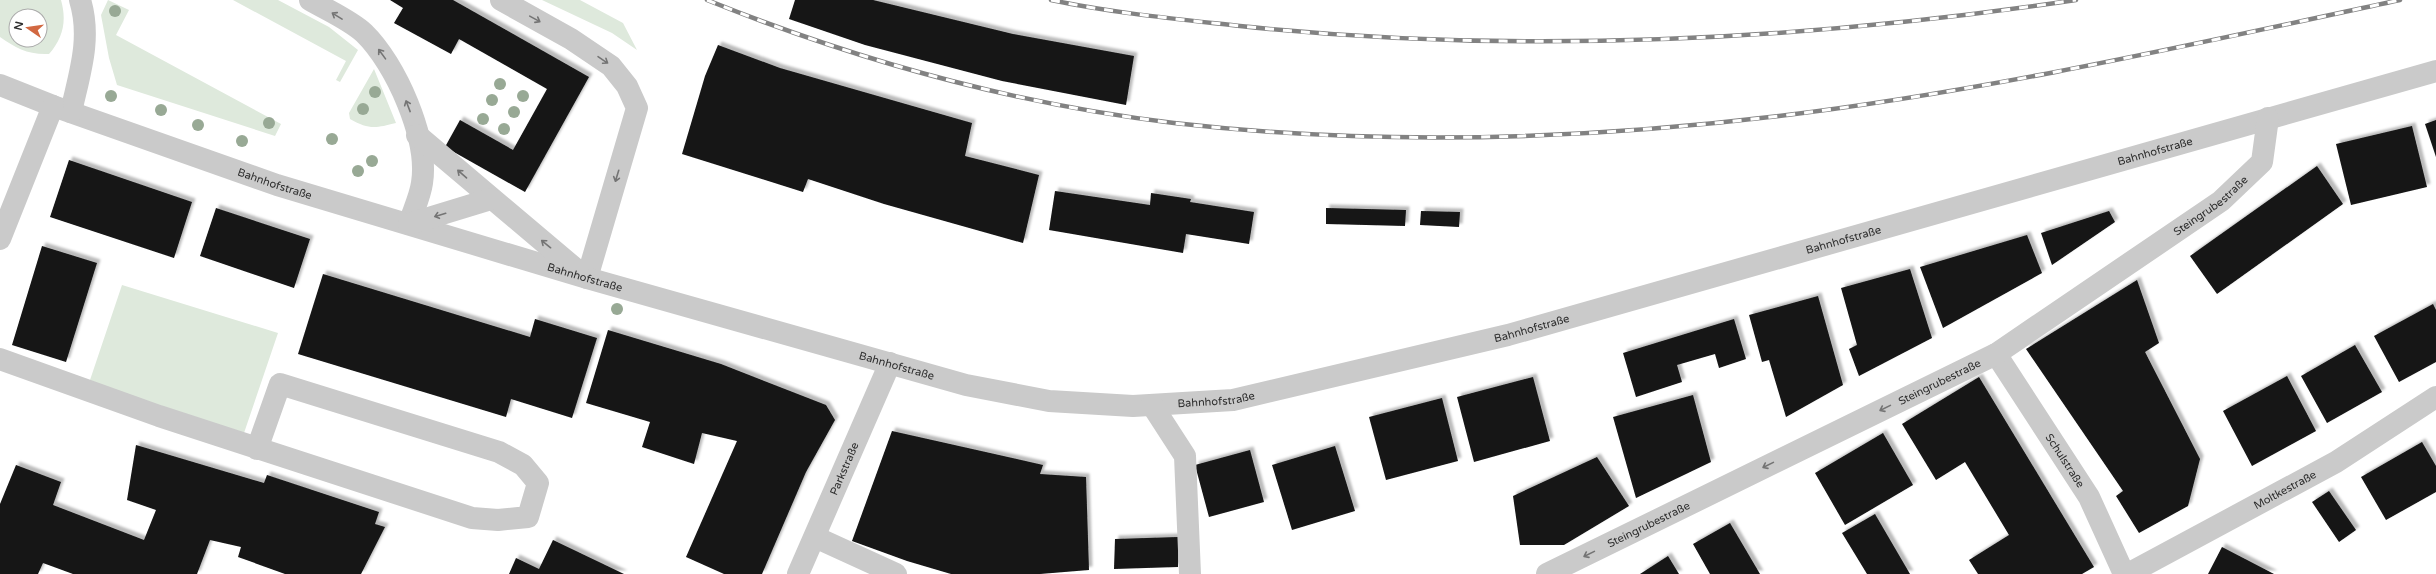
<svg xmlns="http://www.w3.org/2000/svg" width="2436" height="574" font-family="'Varela Round',sans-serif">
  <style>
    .green { fill: #dee9dc; fill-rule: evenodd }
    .building { fill: #141414; filter: url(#shadow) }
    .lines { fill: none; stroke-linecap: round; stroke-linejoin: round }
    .minor { stroke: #cacaca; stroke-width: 22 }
    .rail-casing { stroke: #828282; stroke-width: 4.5 }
    .rail { stroke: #fff; stroke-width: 3; stroke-dasharray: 9; stroke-linecap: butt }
    .tree { fill: #98a995 }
    .oneway { stroke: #747474 }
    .labels { text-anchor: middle; stroke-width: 4; stroke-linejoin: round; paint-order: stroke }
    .street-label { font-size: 11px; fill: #2d2d2d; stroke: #fff }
  </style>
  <defs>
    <filter id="shadow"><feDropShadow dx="3.5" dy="-3.5" stdDeviation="1" flood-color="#0004"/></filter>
  </defs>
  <rect width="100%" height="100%" fill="#fff"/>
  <path class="green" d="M 0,0 L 61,0 C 67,21 63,38 49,54 C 28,55 16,48 0,37 ZM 16,16 L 40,16 L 40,40 L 16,40 Z
    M 108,0 L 129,10 L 116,35 L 281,124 L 275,136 L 117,85 L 109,58 L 101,15 Z
    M 233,0 L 278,0 L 329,27 L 358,50 L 340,82 L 336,80 L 346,61 Z
    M 542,0 L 580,0 L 623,23 L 637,50 L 612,33 Z
    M 374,69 L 396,123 C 376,128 369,130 350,119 L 349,113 Z
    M 122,285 L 278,333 L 244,433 L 89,383 Z"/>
  <path class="building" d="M 390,0 L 453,0 L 589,77 L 525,192 L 445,147 L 460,120 L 513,150 L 547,89 L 459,39 L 451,54 L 394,23 L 403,8 Z
    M 795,0 L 873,0 L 1013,34 L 1134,56 L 1126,105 L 1002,81 L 865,45 L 789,19 Z
    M 718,45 L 780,68 L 972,123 L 965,156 L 1039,175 L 1023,243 L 884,204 L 808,179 L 803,192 L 682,154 L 705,76 Z
    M 2436,120 L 2436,157 L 2425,124 Z
    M 2412,126 L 2427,187 L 2351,205 L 2336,144 Z
    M 69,160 L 192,202 L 174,258 L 50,217 Z
    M 2317,166 L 2343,204 L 2217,294 L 2190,256 Z
    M 1055,191 L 1150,205 L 1151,193 L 1191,199 L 1190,202 L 1254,212 L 1249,244 L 1186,234 L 1183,253 L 1049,230 Z
    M 216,208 L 310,239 L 294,288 L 200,256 Z
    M 1326,208 L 1406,210 L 1405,226 L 1326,224 Z
    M 1421,211 L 1460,212 L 1459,227 L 1420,225 Z
    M 2109,211 L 2115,222 L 2052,265 L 2041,233 Z
    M 2027,235 L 2042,273 L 1943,328 L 1920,267 Z
    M 42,246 L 97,263 L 66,362 L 12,345 Z
    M 1910,269 L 1932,338 L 1859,376 L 1849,349 L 1857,345 L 1841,288 Z
    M 323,274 L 530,337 L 535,319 L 597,338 L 572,418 L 511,399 L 506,417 L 298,354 Z
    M 2137,280 L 2159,343 L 2145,352 L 2200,459 L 2188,506 L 2139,533 L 2116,496 L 2123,491 L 2026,349 Z
    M 1818,296 L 1843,385 L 1786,417 L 1769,360 L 1762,362 L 1749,315 Z
    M 2433,304 L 2436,310 L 2436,362 L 2399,382 L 2374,336 Z
    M 1734,319 L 1746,359 L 1719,368 L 1715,354 L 1677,365 L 1682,382 L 1636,397 L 1623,353 Z
    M 608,330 L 721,364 L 826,405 L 835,420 L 806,472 L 762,574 L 724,574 L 686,557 L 737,441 L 702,433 L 694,464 L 642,447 L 650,422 L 586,403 Z
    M 2355,345 L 2382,392 L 2327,423 L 2301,376 Z
    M 2287,376 L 2316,431 L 2252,466 L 2223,411 Z
    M 1533,377 L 1550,441 L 1474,462 L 1457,397 Z
    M 1979,377 L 2094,567 L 2082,574 L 1978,574 L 1969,560 L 2009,535 L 1965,462 L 1936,480 L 1902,424 Z
    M 1693,395 L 1711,462 L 1636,498 L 1613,417 Z
    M 1442,398 L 1458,461 L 1386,480 L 1369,417 Z
    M 892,431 L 1043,465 L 1040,474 L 1086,477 L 1089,570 L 1040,574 L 951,574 L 907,561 L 852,541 Z
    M 1883,433 L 1913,485 L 1845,525 L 1815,473 Z
    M 2422,442 L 2436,466 L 2436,492 L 2386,520 L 2361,477 Z
    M 136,445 L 264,483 L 267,475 L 379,512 L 375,524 L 385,527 L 361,574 L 285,574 L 238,557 L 241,547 L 210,540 L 197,574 L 73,574 L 43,563 L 38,574 L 0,574 L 0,504 L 16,465 L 61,482 L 53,505 L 144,540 L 156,510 L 127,500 Z
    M 1335,446 L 1355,511 L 1292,530 L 1272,465 Z
    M 1250,450 L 1264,502 L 1209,517 L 1195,465 Z
    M 1597,457 L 1629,506 L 1564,545 L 1520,545 L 1513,496 Z
    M 2329,491 L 2356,530 L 2339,542 L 2312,502 Z
    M 1875,514 L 1910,574 L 1867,574 L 1842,533 Z
    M 1730,523 L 1760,574 L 1710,574 L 1693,544 Z
    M 1178,537 L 1178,567 L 1114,569 L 1115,539 Z
    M 553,540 L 624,574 L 509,574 L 516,558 L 539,569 Z
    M 2222,547 L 2274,574 L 2208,574 Z
    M 1668,556 L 1679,574 L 1640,574 Z"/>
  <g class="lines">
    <g class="minor">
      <path d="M 310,0 C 327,10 350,20 364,33 C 396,64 429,139 422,183 C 420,197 413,211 409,224"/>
      <path d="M 501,0 L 571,39 L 611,66 L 627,86 L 637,108 L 587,278"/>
      <path id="s1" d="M 0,85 L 53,106 L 277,185 L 587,278 L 966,385 L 1049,401 L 1133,406 L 1233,400 L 1508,335 L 2436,71"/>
      <path d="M 71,112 C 79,75 92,39 80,0"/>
      <path d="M 417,135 L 578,271"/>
      <path d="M 409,224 L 491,199"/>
      <path d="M 0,239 L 53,106"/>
      <path id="s2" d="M 1996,354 L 2089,497 L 2124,574"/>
      <path d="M 0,359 L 159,416 L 472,518 L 498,520 L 528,517 L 538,483 L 523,465 L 499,452 L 280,384 L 257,449"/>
      <path d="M 1152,405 L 1185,456 L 1190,574"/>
      <path d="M 815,537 L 896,574"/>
      <path id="s3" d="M 798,574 L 890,363"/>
      <path id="s4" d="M 1547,574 L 1996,354 L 2221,201 L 2262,162 L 2268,118"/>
      <path id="s5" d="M 2128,574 L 2336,462 L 2436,397"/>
    </g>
    <g class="rail-casing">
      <path id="rail" d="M 707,0 C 856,60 1014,104 1174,123 C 1374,146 1579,140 1779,116 C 1988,91 2194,44 2400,0
        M 1051,0 C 1113,13 1177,19 1240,26 C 1518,55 1800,41 2076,0"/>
    </g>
    <use href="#rail" class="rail"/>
  </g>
  <g class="tree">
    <circle cx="115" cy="11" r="6"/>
    <circle cx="500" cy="84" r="6"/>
    <circle cx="375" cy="92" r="6"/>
    <circle cx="111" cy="96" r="6"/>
    <circle cx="523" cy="96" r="6"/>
    <circle cx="492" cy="100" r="6"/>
    <circle cx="363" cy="109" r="6"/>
    <circle cx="161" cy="110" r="6"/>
    <circle cx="514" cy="112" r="6"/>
    <circle cx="483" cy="119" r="6"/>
    <circle cx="269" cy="123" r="6"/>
    <circle cx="198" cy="125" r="6"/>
    <circle cx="504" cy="129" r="6"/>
    <circle cx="332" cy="139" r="6"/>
    <circle cx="242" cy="141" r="6"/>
    <circle cx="372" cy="161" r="6"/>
    <circle cx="358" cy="171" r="6"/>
    <circle cx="617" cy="309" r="6"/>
  </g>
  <defs><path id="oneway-shaft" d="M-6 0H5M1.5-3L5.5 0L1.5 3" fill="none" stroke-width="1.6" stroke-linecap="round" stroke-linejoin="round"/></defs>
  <g class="oneway">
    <use href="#oneway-shaft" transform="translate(337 16) rotate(-148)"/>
    <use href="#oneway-shaft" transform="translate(535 19) rotate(29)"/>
    <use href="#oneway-shaft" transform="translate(382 54) rotate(-126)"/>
    <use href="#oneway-shaft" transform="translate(603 60) rotate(34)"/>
    <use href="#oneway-shaft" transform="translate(408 106) rotate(-111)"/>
    <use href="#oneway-shaft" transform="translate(462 174) rotate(-139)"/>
    <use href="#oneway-shaft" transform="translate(617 176) rotate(107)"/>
    <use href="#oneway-shaft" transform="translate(440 215) rotate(163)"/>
    <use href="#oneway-shaft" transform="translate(546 244) rotate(-141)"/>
    <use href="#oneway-shaft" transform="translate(1885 408) rotate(154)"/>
    <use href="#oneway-shaft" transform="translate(1768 465) rotate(154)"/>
    <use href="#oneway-shaft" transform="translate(1589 554) rotate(154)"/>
  </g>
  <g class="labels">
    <g class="street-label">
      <text dy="4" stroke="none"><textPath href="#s1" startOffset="2236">Bahnhofstraße</textPath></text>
      <text dy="4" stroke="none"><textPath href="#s1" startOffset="292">Bahnhofstraße</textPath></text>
      <text dy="4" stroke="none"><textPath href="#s4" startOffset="761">Steingrubestraße</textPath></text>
      <text dy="4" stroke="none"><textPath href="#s1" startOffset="1912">Bahnhofstraße</textPath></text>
      <text dy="4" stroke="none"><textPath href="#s1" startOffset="616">Bahnhofstraße</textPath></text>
      <text dy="4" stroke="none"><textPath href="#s1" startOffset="1588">Bahnhofstraße</textPath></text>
      <text dy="4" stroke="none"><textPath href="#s1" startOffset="940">Bahnhofstraße</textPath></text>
      <text dy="4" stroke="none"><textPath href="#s4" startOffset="437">Steingrubestraße</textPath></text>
      <text dy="4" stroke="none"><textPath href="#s1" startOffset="1264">Bahnhofstraße</textPath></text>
      <text dy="4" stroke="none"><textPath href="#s2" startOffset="127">Schulstraße</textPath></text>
      <text dy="4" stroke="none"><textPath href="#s3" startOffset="115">Parkstraße</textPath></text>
      <text dy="4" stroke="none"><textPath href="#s5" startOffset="178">Moltkestraße</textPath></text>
      <text dy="4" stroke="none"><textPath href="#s4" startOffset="113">Steingrubestraße</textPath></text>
    </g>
  </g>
  <g transform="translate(28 28) rotate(283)"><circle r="19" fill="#ffffff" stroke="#ababab"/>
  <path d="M0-3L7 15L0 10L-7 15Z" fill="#d26841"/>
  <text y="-6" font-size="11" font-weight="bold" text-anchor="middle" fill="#2d2d2d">N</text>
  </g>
</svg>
